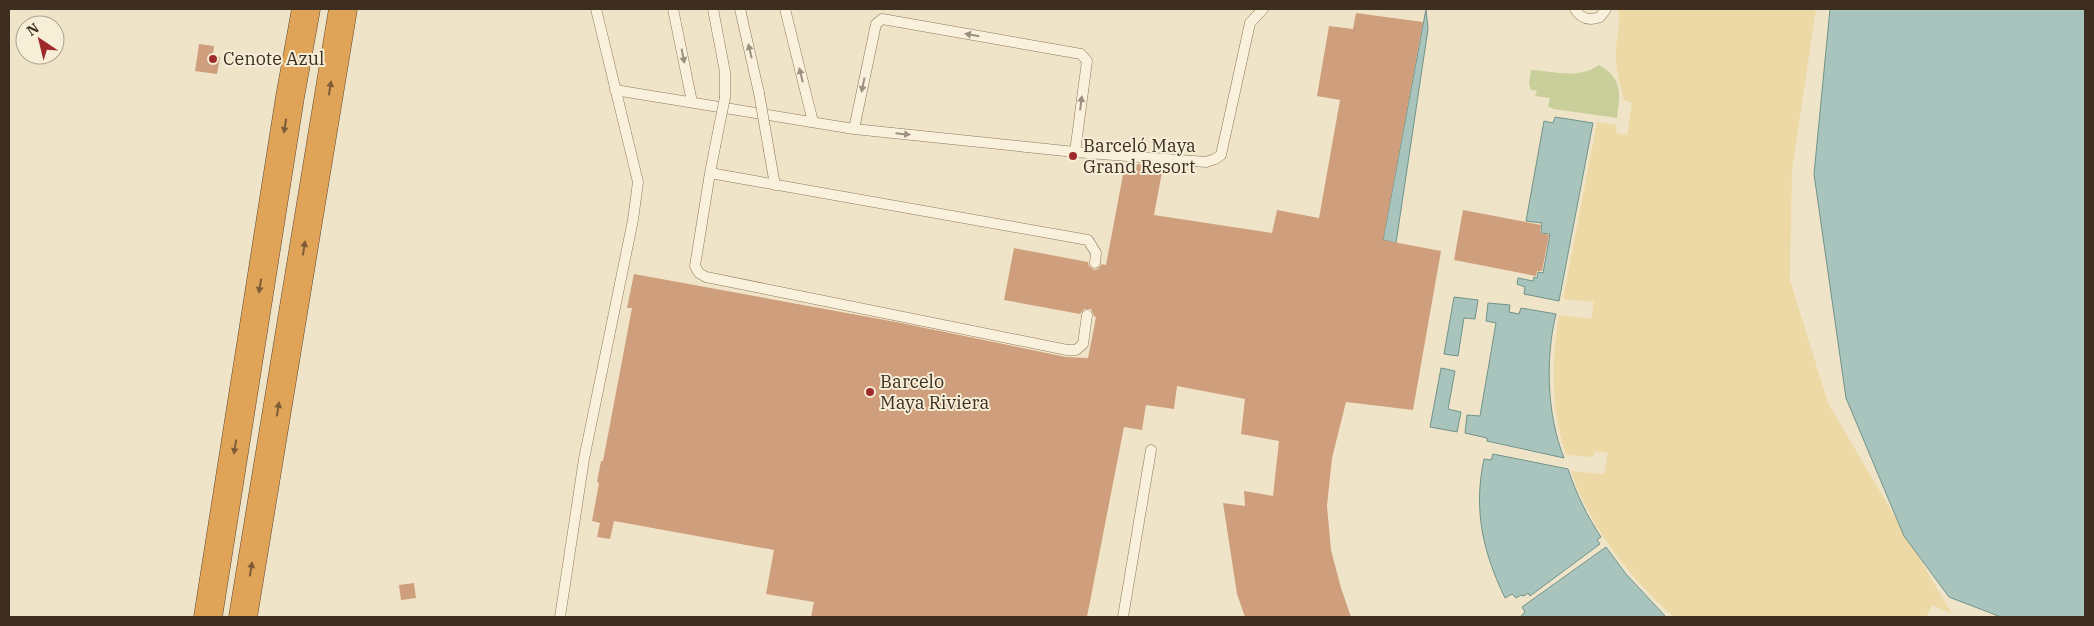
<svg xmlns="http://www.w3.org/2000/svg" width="2094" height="626" font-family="'IBM Plex Serif',serif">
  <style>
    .green { fill: #c9cf9b }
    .sand { fill: #ecd9a5 }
    .water { fill: #a9c4bc; stroke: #6f938a }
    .building { fill: #cf9f7d }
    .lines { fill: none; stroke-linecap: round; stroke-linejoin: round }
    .lane-casing { stroke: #8d765c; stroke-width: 11 }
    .highway-casing { stroke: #5b4430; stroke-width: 29 }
    .lane { stroke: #faf1dc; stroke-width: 10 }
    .highway { stroke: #e0a458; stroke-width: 28 }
    .lane-bridge-casing { stroke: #8d765c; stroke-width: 11; stroke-linecap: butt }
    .lane-bridge { stroke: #faf1dc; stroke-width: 10 }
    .oneway { fill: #9c907e }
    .oneway2 { fill: #7e5d36 }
    .poi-dot { fill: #9e2a2b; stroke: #f7eed8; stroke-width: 2 }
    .labels { text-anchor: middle; stroke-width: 4; stroke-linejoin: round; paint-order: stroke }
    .poi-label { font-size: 18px; fill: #3d2e20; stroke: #f7eed8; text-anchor: start }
  </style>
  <rect width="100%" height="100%" fill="#f0e4c8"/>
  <path class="green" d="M 1599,65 C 1622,78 1621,93 1617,118 L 1553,109 L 1548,106 L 1550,98 L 1535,96 L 1537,90 L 1531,90 L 1529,83 L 1531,70 C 1555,71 1577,80 1599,65 Z"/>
  <path class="sand" d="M 1618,9 L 1816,9 L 1792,170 L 1790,280 L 1828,403 L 1952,614 L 1932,605 L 1926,617 L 1674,617 C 1630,578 1590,528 1571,471 L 1604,474 L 1608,453 L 1595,451 L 1593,457 L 1566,455 C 1551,410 1551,362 1559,315 L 1591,319 L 1594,302 L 1563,299 L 1597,122 L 1617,125 L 1616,133 L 1627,135 L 1632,103 L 1624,100 C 1620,83 1614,66 1616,48 C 1617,34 1621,24 1618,9 Z"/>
  <path class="water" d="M 1426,9 L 1428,29 L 1396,243 L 1383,240 Z
    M 1830,9 L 2085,9 L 2085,617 L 2001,617 L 1949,597 L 1904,536 L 1846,398 L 1814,174 Z
    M 1555,117 L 1593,123 L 1559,301 L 1524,294 L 1525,287 L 1517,284 L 1518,278 L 1533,281 L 1534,277 L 1537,278 L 1538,272 L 1543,273 L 1550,234 L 1541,233 L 1542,223 L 1526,221 L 1544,121 L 1553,123 Z
    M 1454,297 L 1478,300 L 1475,319 L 1464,318 L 1458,356 L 1444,354 Z
    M 1488,303 L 1510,305 L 1509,312 L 1519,314 L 1521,308 L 1556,314 C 1545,359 1547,415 1564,458 L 1487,441 L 1487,438 L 1465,433 L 1467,415 L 1480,416 L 1496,323 L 1486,321 Z
    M 1441,368 L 1455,371 L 1448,409 L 1461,412 L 1457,432 L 1430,427 Z
    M 1493,454 L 1568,469 C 1576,493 1587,516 1601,537 L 1597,540 L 1600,544 L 1530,596 L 1528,593 L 1524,596 L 1521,595 L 1516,598 L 1512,594 L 1505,598 C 1483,552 1473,510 1484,459 L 1491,460 Z
    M 1606,547 L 1626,574 L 1666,617 L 1520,617 L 1525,612 L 1522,607 Z"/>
  <path class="building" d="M 1356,13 L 1423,22 L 1383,240 L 1441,251 L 1413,410 L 1346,402 L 1332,458 L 1327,506 L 1331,550 L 1341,588 L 1351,617 L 1245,617 L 1237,594 L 1223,503 L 1245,506 L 1244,491 L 1273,496 L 1279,441 L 1241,434 L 1245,399 L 1177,386 L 1174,409 L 1146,405 L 1142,430 L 1124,427 L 1087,617 L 811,617 L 814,602 L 766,594 L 774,550 L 614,521 L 610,539 L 597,537 L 600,523 L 592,521 L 599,483 L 597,482 L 601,461 L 603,461 L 632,308 L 627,308 L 634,274 L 896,322 L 1066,357 L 1088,358 L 1096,317 L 1094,316 L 1091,309 L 1084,309 L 1080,314 L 1004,300 L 1014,248 L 1088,262 L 1089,266 L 1094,270 L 1098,269 L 1102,264 L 1106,265 L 1124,169 L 1135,171 L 1137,164 L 1163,167 L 1154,215 L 1272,233 L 1277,210 L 1319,218 L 1340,100 L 1317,96 L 1329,26 L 1353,29 Z
    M 199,44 L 214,46 L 213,55 L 220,57 L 217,74 L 195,71 Z
    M 1463,210 L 1541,225 L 1540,233 L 1549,235 L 1542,271 L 1537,271 L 1536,276 L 1454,260 Z
    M 414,583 L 416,598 L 401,600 L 399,585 Z"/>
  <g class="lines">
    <g class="lane-casing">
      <path id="lane" d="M 673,9 L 692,102
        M 713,9 L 725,72 L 725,97
        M 740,9 L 759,93
        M 785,9 L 813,122
        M 1575,9 C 1581,19 1589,21 1600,17 L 1606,9
        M 615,90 L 854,129 L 1075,152 L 1206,162 L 1215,159 L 1221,155 L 1250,23 L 1263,9
        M 854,129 L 876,24 L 882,19 L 1081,54 L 1087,61 L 1075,152
        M 769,151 L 775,185
        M 710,173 L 715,147
        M 1087,315 L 1083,344 L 1076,350 L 1067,350 L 706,277 L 699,273 L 695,266 L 710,173 L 1088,240 L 1096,253 L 1095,263
        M 560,617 L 584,459 L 633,220 L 638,182 L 596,9
        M 1123,617 L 1151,450"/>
    </g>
    <g class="highway-casing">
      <path id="highway" d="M 208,617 L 290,97 L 306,9
        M 243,617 L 343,9"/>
    </g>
    <use href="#lane" class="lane"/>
    <use href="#highway" class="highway"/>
    <g class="lane-bridge-casing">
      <path id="lane-bridge" d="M 759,93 L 769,151
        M 715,147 L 725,97"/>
    </g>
    <use href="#lane-bridge" class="lane-bridge"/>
  </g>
  <defs><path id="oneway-solid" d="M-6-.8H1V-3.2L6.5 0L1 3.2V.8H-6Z" transform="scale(1.25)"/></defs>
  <g class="oneway">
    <use href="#oneway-solid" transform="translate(972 35) rotate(-170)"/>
    <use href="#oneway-solid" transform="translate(750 51) rotate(-103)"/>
    <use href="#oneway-solid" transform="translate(683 56) rotate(79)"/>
    <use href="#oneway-solid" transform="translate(801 75) rotate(-104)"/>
    <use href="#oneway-solid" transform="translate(863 85) rotate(102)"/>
    <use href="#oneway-solid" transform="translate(1081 103) rotate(-83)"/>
    <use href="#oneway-solid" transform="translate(903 134) rotate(6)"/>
  </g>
  <g class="oneway2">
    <use href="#oneway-solid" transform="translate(330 88) rotate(-81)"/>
    <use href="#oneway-solid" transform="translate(285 126) rotate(99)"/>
    <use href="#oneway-solid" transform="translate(304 248) rotate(-81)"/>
    <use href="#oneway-solid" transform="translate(260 286) rotate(99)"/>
    <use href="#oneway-solid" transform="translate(278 409) rotate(-81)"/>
    <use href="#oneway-solid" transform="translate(235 447) rotate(99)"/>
    <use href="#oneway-solid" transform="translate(251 569) rotate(-81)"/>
  </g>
  <g class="poi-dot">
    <circle cx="213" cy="59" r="5"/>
    <circle cx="1073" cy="156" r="5"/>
    <circle cx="870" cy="392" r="5"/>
  </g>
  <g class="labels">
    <g class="poi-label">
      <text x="223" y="65">Cenote Azul</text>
      <text x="1083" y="152">Barceló Maya<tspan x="1083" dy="21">Grand Resort</tspan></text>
      <text x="880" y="388">Barcelo<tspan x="880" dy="21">Maya Riviera</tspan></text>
    </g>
  </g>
  <rect width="2094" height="626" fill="none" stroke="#3d2e20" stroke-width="20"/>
  <g transform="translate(40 40) rotate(325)"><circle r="24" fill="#f7eed8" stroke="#ada18e"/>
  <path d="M0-4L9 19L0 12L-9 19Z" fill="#9e2a2b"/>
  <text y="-8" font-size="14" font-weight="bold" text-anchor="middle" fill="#3d2e20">N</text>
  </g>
</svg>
